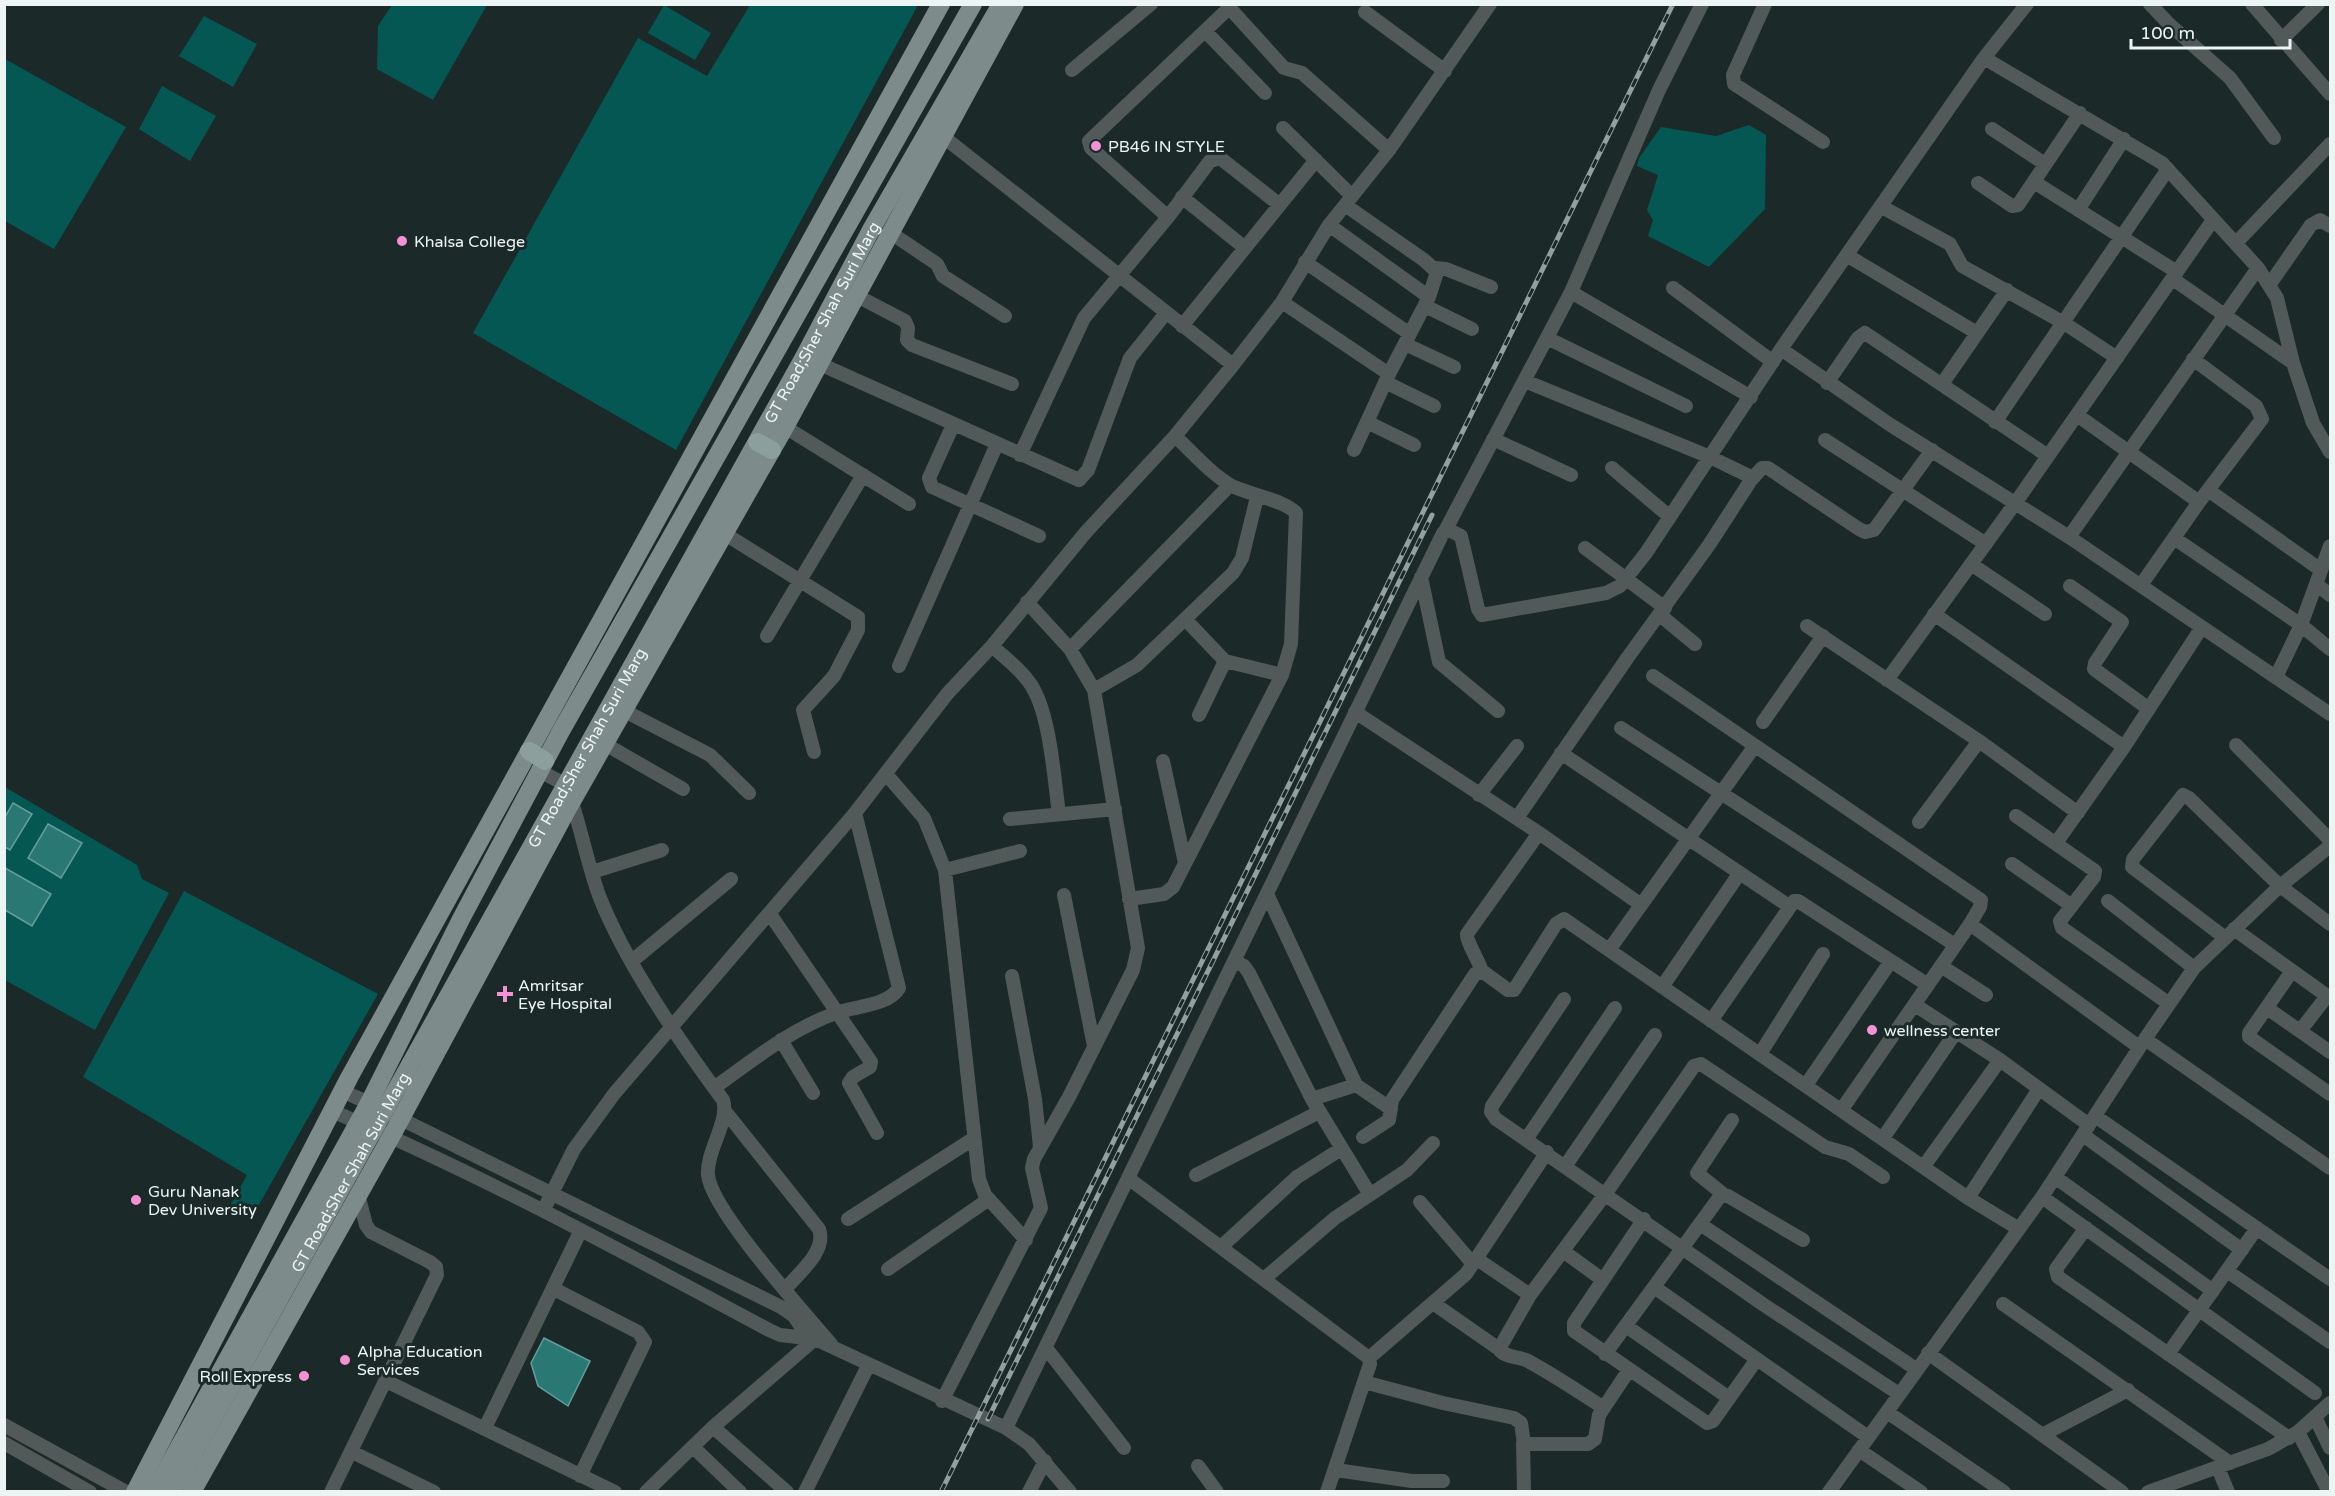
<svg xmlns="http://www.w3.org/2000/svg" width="2335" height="1496" font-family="'Varela Round',sans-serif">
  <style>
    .green { fill: #045753 }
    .water { fill: #2a7874; stroke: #649e9a; stroke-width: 1.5 }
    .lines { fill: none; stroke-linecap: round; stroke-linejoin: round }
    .minor { stroke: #525959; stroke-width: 14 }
    .major { stroke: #7d8b8a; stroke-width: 18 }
    .highway { stroke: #8d9f9d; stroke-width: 18 }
    .rail-casing { stroke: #94a09f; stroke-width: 5 }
    .rail { stroke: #1b2a29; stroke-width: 3; stroke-dasharray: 9; stroke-linecap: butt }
    .poi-dot { fill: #f491d4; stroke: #1b2a29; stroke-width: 2 }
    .labels { text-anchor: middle; stroke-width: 6; stroke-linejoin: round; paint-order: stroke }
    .poi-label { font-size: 16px; fill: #ecf5f4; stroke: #1b2a29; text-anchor: start }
    .street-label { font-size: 16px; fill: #ecf5f4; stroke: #1b2a29 }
  </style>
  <rect width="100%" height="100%" fill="#1b2a29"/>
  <path class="green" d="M 392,5 L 487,5 L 433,100 L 377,69 L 378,26 Z
    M 664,5 L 711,33 L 695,60 L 648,33 Z
    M 914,5 L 917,7 L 676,450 L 473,333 L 638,38 L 707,76 L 750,5 Z
    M 204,16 L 257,44 L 233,87 L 179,56 Z
    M 5,59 L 126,127 L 54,249 L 5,221 Z
    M 162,86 L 216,116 L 190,161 L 139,129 Z
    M 1749,125 L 1766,135 L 1765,209 L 1709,267 L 1648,236 L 1653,220 L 1647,210 L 1658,175 L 1637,166 L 1639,158 L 1661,127 L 1716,136 Z
    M 5,787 L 137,865 L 142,879 L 169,893 L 95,1030 L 5,980 Z
    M 184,891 L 378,994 L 252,1217 L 231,1204 L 247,1175 L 83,1077 Z"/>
  <path class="water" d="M 13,803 L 32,814 L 10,850 L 5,847 L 5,817 Z
    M 48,824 L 82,843 L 61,878 L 28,858 Z
    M 5,868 L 51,894 L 32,926 L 5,910 Z
    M 544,1338 L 590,1361 L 568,1406 L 538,1386 L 531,1363 Z"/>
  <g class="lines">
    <path class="minor" d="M 1226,4 L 1284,68 L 1302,73 L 1389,150
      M 1765,4 L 1733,75 L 1734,84 L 1823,142
      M 2150,4 L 2169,24 L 2230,78 L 2274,138
      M 2252,4 L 2330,94
      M 1365,12 L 1445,71
      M 1205,31 L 1265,93
      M 2281,40 L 2318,4
      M 1984,58 L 2162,163 L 2258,268 L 2277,298 L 2293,363 L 2313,423 L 2330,452
      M 1072,70 L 1151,4
      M 1283,128 L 1352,196
      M 1992,129 L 2045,164
      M 936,131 L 1233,365
      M 2034,182 L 2177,272
      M 1978,183 L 2012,206 L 2018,205 L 2080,113
      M 1182,197 L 1245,248
      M 1345,205 L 1424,260 L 1437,272 L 1429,297 L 1389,374 L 1354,450
      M 1882,207 L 1950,244 L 1962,266 L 2064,323 L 2117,358
      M 2078,210 L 2124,139
      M 1168,217 L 1091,148 L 1089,141 L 1229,8
      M 1329,225 L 1429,297
      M 891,233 L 937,264 L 943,276 L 1005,316
      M 2236,243 L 2330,144
      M 1848,256 L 1977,333
      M 1305,262 L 1410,334
      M 1435,268 L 1446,269 L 1491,287
      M 2173,279 L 2293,363
      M 2270,284 L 2311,225 L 2320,220 L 2330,226
      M 1673,288 L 1773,362
      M 1571,292 L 1751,397
      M 857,296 L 905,321 L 908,328 L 907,340 L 912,345 L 1012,384
      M 1282,302 L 1389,374
      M 1425,306 L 1472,329
      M 1182,326 L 1316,160
      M 1547,338 L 1686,406
      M 1405,344 L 1454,367
      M 1781,349 L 1889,424 L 2069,537 L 2330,714
      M 811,360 L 1079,480 L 1088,470 L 1130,358 L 1166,313
      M 1385,382 L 1434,406
      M 1827,383 L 1858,338 L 1865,333 L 2048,456
      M 1942,384 L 2007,290
      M 2077,415 L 2199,502
      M 1367,422 L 1414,445
      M 1995,422 L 2168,169
      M 953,425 L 929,478 L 932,487 L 1039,536
      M 785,427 L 909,504
      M 1493,439 L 1571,475
      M 1825,440 L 1986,544
      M 1020,455 L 1084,318 L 1168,217 L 1210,161 L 1220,158 L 1280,205
      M 1612,468 L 1670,517
      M 1751,480 L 1762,468 L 1768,468 L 1859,529 L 1865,532 L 1874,530 L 1932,450
      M 2208,490 L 2321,570
      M 717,529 L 858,617 L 858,630 L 834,676 L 803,710 L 814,752
      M 1445,531 L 1571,292 L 1659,90 L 1702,4
      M 2069,537 L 2258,268
      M 2174,538 L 2301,625 L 2330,649
      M 1585,548 L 1665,608
      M 1971,564 L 2045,614
      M 1421,577 L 1439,662 L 1498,711
      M 2316,584 L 2330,595
      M 2141,585 L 2199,502 L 2262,419 L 2256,406 L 2193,359
      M 2070,586 L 2122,622 L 2095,663 L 2094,669 L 2149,709
      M 1934,614 L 2124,747
      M 1660,615 L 1695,644
      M 1185,619 L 1225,661 L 1282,675
      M 1807,626 L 1979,741 L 2078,813
      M 767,636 L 863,475
      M 992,646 C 1004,657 1019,668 1029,682 C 1050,710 1054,778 1059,814
      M 1070,649 L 1230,485
      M 899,666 L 997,444
      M 1653,676 L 1981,900 L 1980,907 L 1970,924 L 1842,1109
      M 2276,677 L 2301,625 L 2330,546
      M 1887,680 L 2016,502 L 2213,220
      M 1094,690 L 1137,665 L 1233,573 L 1242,558 L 1257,497
      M 615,706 L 710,755 L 749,793
      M 1355,712 L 1539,833 L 1640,904
      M 1199,715 L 1225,661
      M 1763,722 L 1823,636
      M 1621,728 L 1955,945
      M 605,744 L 683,789
      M 2236,745 L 2330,840
      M 1561,753 L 1789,906
      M 1163,761 L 1185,863
      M 540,771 L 566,785 C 580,821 586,861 600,898 C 627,966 680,1042 723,1100 C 730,1121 706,1151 708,1175 C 711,1210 805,1313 831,1344
      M 886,774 L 924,818 L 945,870 L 979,1179 L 985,1195 L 1026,1240
      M 1479,795 L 1517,746
      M 2016,816 L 2095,871 L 2094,877 L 2060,921 L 2062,928 L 2168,1003
      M 1517,818 L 1628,657 L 1709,545 L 1751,480 L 1747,475 L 1710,457 L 1525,381
      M 1010,819 L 1115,809
      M 1919,822 L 1979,741
      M 2056,843 L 2124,747 L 2202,627
      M 2012,864 L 2072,906
      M 945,870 L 1020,851
      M 592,872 L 662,850
      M 1267,894 L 1356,1085
      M 1064,895 L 1094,1046
      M 1129,899 L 1164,894 L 1173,887 L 1282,675 L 1291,644 L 1296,513 C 1287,501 1248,494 1232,486 C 1211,474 1192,452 1175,436
      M 2108,901 L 2194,968
      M 770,914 L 871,1062 L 870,1067 L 853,1077 L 849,1083 L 877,1133
      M 1970,924 L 2139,1047
      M 2234,929 L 2330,998
      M 2224,937 L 2132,867 L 2133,859 L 2183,795 L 2189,798 L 2280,886 L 2330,924
      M 1609,950 L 1754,747
      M 632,961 L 731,879
      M 1234,961 L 1244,966 L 1249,973 L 1312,1099 L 1369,1193
      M 1941,966 L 1986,995
      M 1482,971 C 1479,962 1466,940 1467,934 L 1539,833
      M 2292,971 L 2249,1033 L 2249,1037 L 2330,1094
      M 1012,976 L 1035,1099 L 1040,1147
      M 1662,987 L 1739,874
      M 1564,999 L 1492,1106 L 1491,1112 L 1496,1119 L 1764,1305 L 1899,1394
      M 1915,1005 L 2000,1060 L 2089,1125
      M 2267,1008 L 2330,1052
      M 1711,1021 L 1794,901 L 1798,901 L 1928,985
      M 2300,1031 L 2327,996
      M 2145,1039 L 2330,1168
      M 781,1040 L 813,1093
      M 1760,1054 L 1823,954
      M 1806,1085 L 1891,961
      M 714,1088 C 753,1060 791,1029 836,1013 C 855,1006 888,1006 899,988 L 855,813
      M 342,1091 L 376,1106
      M 1312,1099 L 1356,1085 L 1391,1109
      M 332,1111 C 482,1175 625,1253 769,1330 L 780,1335 L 815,1339 L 1006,1428 L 1029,1444 L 1070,1492
      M 725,1111 L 819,1229 C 827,1251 799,1273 785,1289
      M 393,1115 L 781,1307 L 794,1316 L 808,1337
      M 2095,1116 L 2330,1279
      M 2083,1135 L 2242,1250
      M 1363,1137 L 1389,1120 L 1392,1100 L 1475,974 L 1482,971 L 1508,990 L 1514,990 L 1556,924 L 1564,919 L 1968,1198 L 2019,1229
      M 1527,1138 L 1615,1008
      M 1883,1138 L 1956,1032
      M 1566,1165 L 1655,1035
      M 1924,1166 L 2000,1060
      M 1196,1175 L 1319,1112
      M 2055,1177 L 2213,1291
      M 1128,1178 L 1369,1358 L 1370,1364 L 1327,1492
      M 1723,1194 L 1697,1173 L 1732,1120
      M 2042,1197 L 2315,1393
      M 1968,1198 L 2039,1089
      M 1420,1202 L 1473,1264
      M 544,1209 L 574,1149 L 614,1094 L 855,813 L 947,694 L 992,646 L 1086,532 L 1175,436 L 1233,365 L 1282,302 L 1329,225 L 1389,150 L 1490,4
      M 848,1219 L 973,1139
      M 1644,1219 L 1574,1323 L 1574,1331 L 1707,1423 L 1713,1421 L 1757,1359
      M 1700,1224 L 1916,1369
      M 2086,1228 L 2056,1269 L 2058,1277 L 2289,1438
      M 1221,1247 L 1297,1177 L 1341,1149
      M 1563,1251 L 1603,1280
      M 1477,1259 L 1530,1295
      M 888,1269 L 989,1199
      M 2227,1271 L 2330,1342
      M 1265,1278 L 1335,1218 L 1407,1170 L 1433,1143
      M 1654,1287 L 1868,1437
      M 554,1289 L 638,1332 L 645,1342 L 580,1476
      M 1433,1303 L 1499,1349
      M 2003,1304 L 2230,1463
      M 1626,1326 L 1729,1398
      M 1046,1348 L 1124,1448
      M 1928,1353 L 2122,1492
      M 1605,1354 L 1721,1195 L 1728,1196 L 1803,1240
      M 2168,1354 L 2257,1228
      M 1369,1358 L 1466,1274 L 1547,1152
      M 386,1381 L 615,1492
      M 1364,1382 L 1443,1403 L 1514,1418 L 1521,1423 L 1524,1444 L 1588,1444 L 1595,1439 L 1599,1415 L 1629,1370
      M 942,1401 L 1041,1208 L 1032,1168 L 1034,1159 L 1069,1097 L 1133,970 L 1138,948 L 1094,690 L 1070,649 L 1027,602
      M 1604,1408 C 1579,1392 1554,1375 1528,1361 C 1519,1356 1505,1358 1499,1349 L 1530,1295 L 1606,1193 L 1694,1066 L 1701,1064 L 1825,1147 L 1849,1154 L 1883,1177
      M 1887,1412 L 2004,1492
      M 2315,1417 L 2330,1448
      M 4,1425 L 126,1492
      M 713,1427 L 787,1492
      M 485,1428 L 581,1230
      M 1006,1428 L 1443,533 L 1449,530 L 1461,536 L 1478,609 L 1482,615 L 1606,593 L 1620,586 L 1646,553 L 1781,349 L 1984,58 L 2027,4
      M 2298,1432 L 2329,1492
      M 2042,1435 L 2128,1390
      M 1523,1442 L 1524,1492
      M 4,1443 L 90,1492
      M 693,1447 L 740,1492
      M 1859,1450 L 1921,1492
      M 352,1452 L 434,1492
      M 1198,1466 L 1217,1492
      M 2218,1468 L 2228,1492
      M 1336,1470 L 1412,1481 L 1443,1481
      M 331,1492 L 437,1275 L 436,1267 L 430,1262 L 371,1232 L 366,1225 L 358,1194
      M 646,1492 L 713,1427 L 815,1339
      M 805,1492 L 868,1366
      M 1029,1492 L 1045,1461
      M 1829,1492 L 2042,1197 L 2145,1039 L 2194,968 L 2280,886 L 2330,846
      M 2148,1492 L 2268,1449 L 2298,1432 L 2330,1403"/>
    <g class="major">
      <path d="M 135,1492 L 349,1078 L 941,4"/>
      <path d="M 154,1492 L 369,1103 L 461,919 L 561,731 L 973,4"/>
      <path id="s1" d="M 172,1492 L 804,357 L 872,228 L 1001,4"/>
      <path d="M 192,1492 L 392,1135 L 567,810 L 785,427 L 1015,4"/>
    </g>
    <path class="highway" d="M 757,442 L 772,450
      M 529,751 L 545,761"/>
    <g class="rail-casing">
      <path id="rail" d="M 988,1419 L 1432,515
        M 941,1492 L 1673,4"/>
    </g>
    <use href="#rail" class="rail"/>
  </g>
  <g class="poi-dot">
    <circle cx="1096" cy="146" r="6"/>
    <circle cx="402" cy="241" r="6"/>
    <path d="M502 985h6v6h6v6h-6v6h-6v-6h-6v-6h6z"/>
    <circle cx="1872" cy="1030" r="6"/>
    <circle cx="136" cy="1200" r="6"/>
    <circle cx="345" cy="1360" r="6"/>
    <circle cx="304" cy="1376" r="6"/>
  </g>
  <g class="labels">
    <g class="poi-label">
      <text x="1108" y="152">PB46 IN STYLE</text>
      <text x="414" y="247">Khalsa College</text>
      <text x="518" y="991">Amritsar<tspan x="518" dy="18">Eye Hospital</tspan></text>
      <text x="1884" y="1036">wellness center</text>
      <text x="148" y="1197">Guru Nanak<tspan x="148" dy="18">Dev University</tspan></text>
      <text x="357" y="1357">Alpha Education<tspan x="357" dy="18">Services</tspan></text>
      <text x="292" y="1382" text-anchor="end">Roll Express</text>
    </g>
    <g class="street-label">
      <text dy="6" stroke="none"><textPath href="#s1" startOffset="1338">GT Road;Sher Shah Suri Marg</textPath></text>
      <text dy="6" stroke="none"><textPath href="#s1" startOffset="852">GT Road;Sher Shah Suri Marg</textPath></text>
      <text dy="6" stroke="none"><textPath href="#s1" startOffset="366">GT Road;Sher Shah Suri Marg</textPath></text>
    </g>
  </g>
  <rect width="2335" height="1496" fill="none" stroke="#ecf5f4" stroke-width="12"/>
  <path d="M2131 39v9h159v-9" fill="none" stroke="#ecf5f4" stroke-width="3"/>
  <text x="2140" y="39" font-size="18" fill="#ecf5f4" stroke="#1b2a29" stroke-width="4.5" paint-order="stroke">100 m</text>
</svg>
